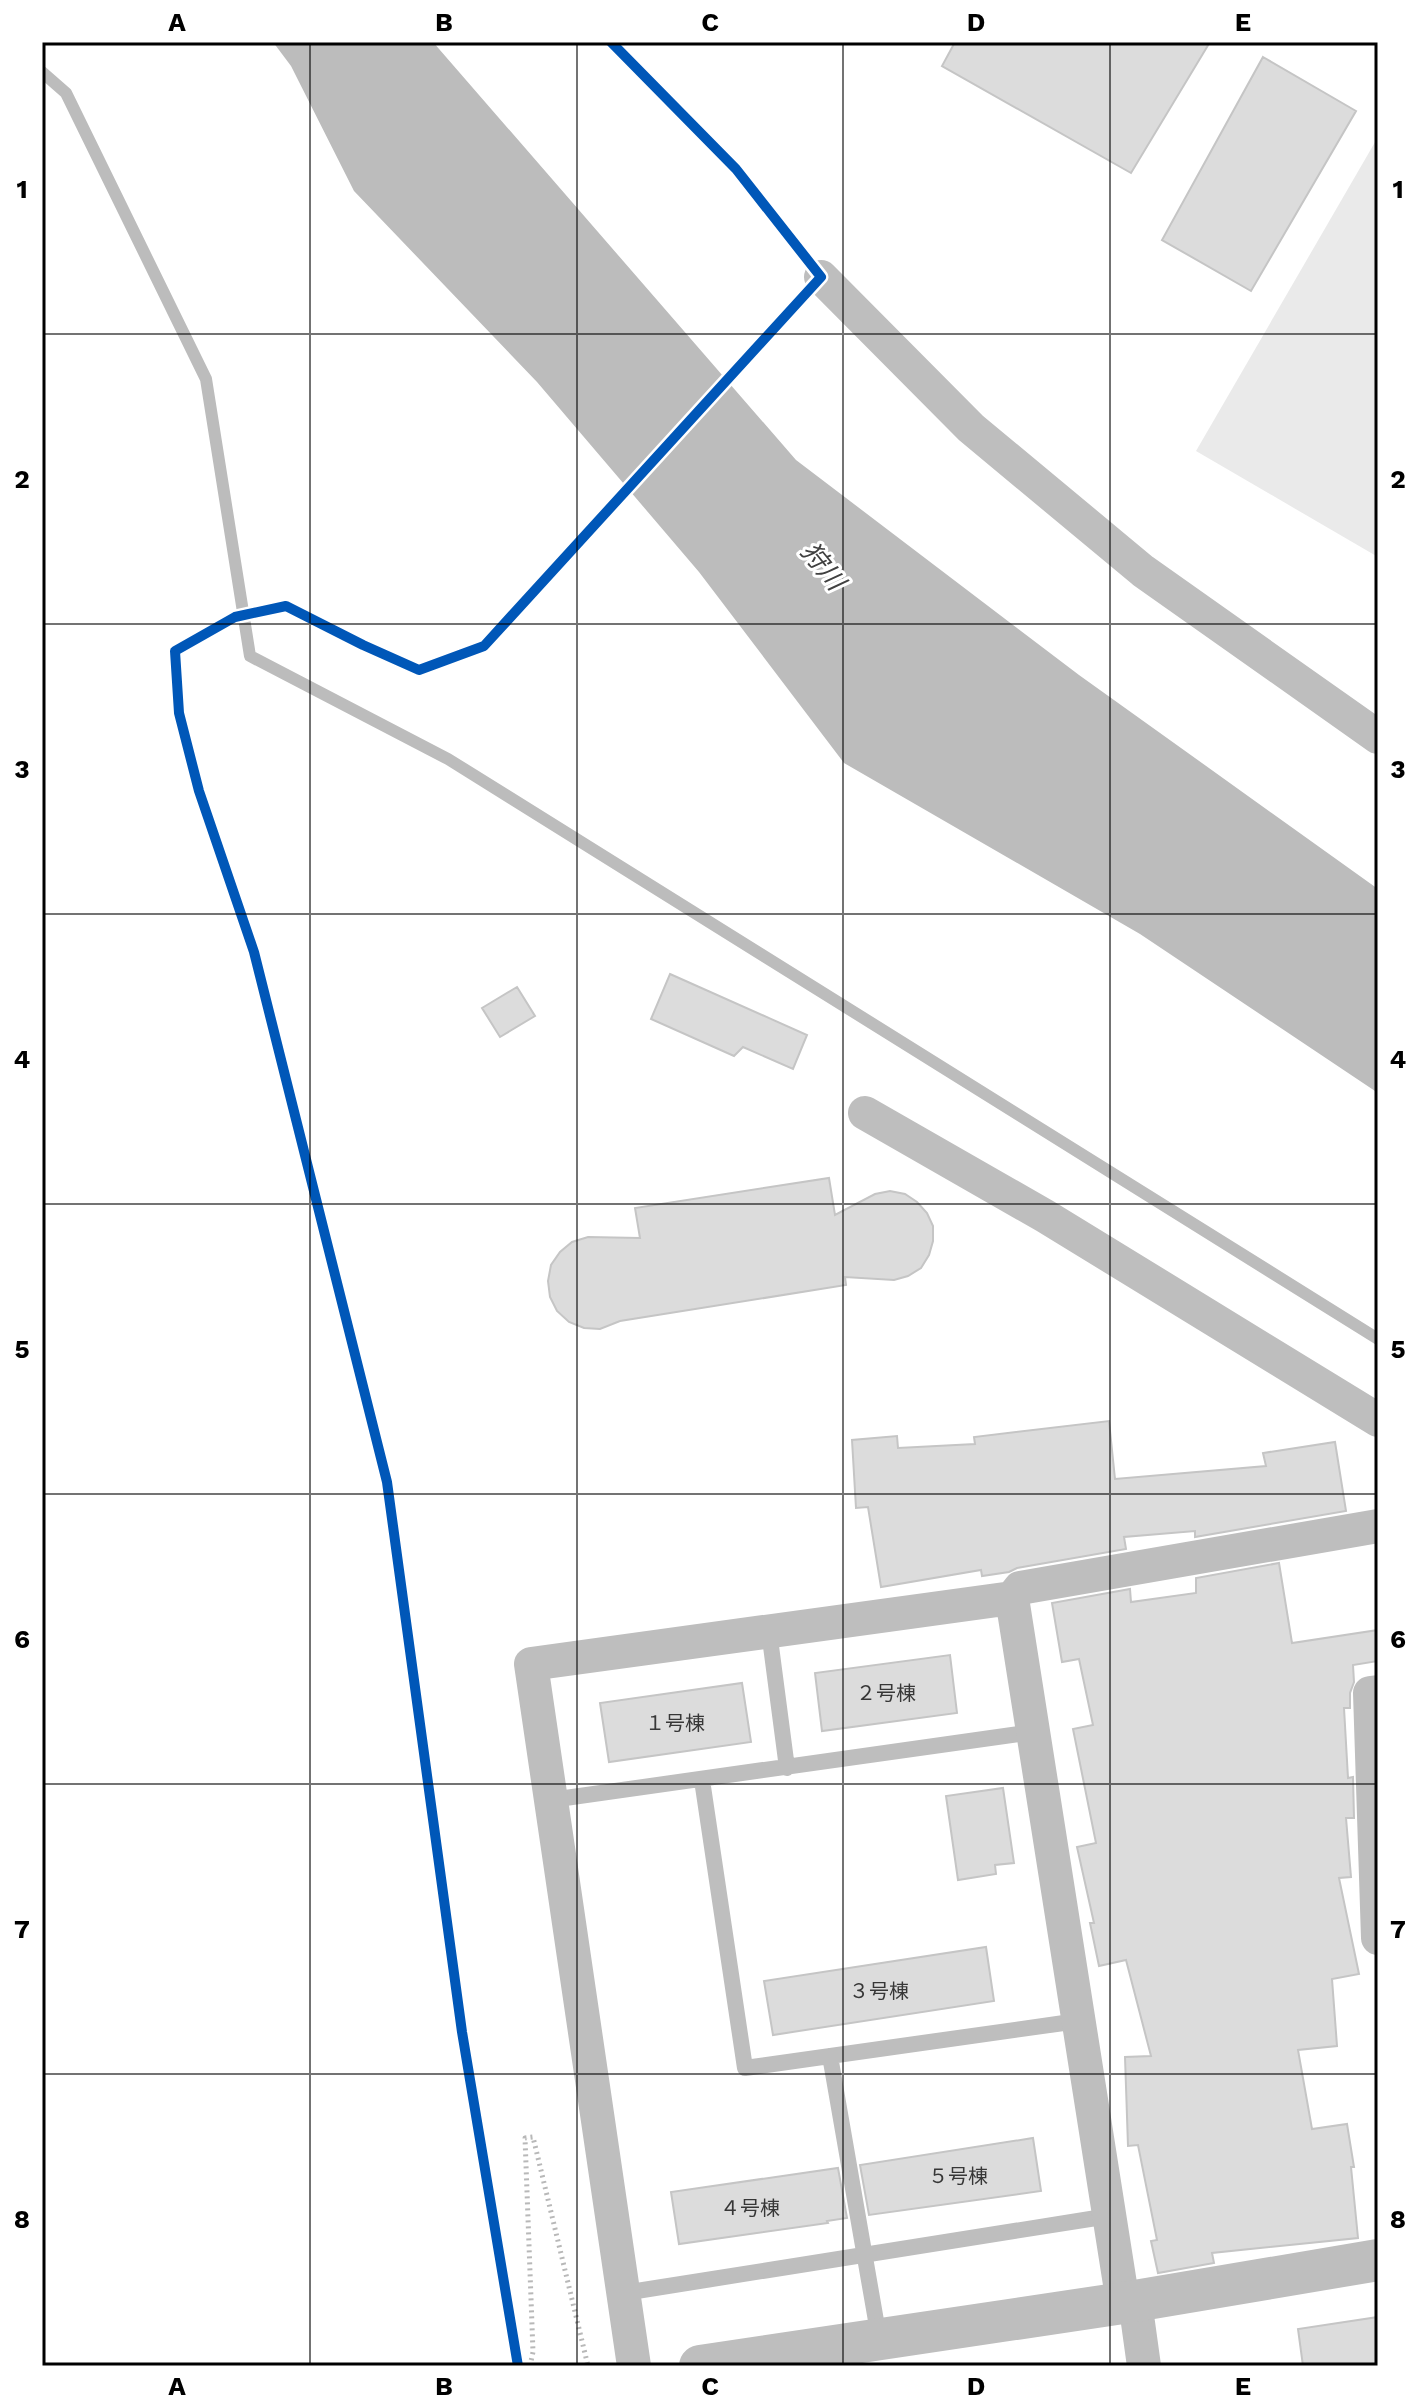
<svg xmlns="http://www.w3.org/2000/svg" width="1420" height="2408" font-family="'Work Sans','Noto Sans JP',sans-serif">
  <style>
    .green { fill: #eaeaea }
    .water { fill: #bcbcbc }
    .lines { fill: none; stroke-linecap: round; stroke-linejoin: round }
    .stream { stroke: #bcbcbc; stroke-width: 12 }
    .building { fill: #dcdcdc; stroke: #c5c5c5; stroke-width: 2 }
    .path { stroke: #b8b8b8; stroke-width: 5; stroke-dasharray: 2 4; stroke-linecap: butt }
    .service { stroke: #bebebe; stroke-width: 16 }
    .minor { stroke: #bebebe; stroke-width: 34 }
    .tertiary { stroke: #bebebe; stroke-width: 42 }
    .cycleway-casing { stroke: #fff; stroke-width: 15 }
    .cycleway { stroke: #0057b8; stroke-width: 10 }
    .grid { fill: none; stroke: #000; stroke-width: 2; stroke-opacity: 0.55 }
    .labels { text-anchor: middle; stroke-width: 6; stroke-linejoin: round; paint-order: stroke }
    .number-label { font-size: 20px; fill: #373737 }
    .water-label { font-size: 26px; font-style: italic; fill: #404040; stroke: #fff }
    .neatline { fill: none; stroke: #000; stroke-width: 3 }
    .grid-label { font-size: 26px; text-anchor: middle; font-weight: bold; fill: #000 }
  </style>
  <rect width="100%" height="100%" fill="#fff"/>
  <path class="green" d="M 1378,137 L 1378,557 L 1196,451 Z"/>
  <path class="water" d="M 273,42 L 433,42 L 796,460 L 1079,675 L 1378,889 L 1378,1093 L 1140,934 L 844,763 L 699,572 L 537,382 L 354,191 L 291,66 Z"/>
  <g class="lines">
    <path class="stream" d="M 42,72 L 66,93 L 206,379 L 250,656 L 448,759 L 1378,1339"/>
  </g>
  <path class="building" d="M 955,42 L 1210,42 L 1131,173 L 942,66 Z
    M 1263,57 L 1356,111 L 1251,291 L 1162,240 Z
    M 670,974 L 807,1035 L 793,1069 L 743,1047 L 734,1056 L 651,1019 Z
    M 517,987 L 535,1016 L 500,1037 L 482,1008 Z
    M 829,1178 L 835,1215 L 875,1194 L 890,1191 L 905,1194 L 917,1202 L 927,1213 L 933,1226 L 933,1241 L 929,1255 L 921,1268 L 908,1276 L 894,1280 L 845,1277 L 846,1285 L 620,1321 L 600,1329 L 584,1328 L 569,1322 L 557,1311 L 550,1297 L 548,1281 L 551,1265 L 560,1252 L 572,1242 L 588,1237 L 640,1238 L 635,1208 Z
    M 1109,1421 L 1115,1479 L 1266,1466 L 1263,1453 L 1335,1442 L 1346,1511 L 1195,1537 L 1195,1531 L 1124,1537 L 1126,1549 L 1017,1568 L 1009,1572 L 982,1576 L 981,1570 L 881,1587 L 868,1507 L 856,1508 L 852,1440 L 897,1436 L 898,1448 L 975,1444 L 974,1437 Z
    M 1279,1563 L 1292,1643 L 1378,1630 L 1378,1661 L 1353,1665 L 1354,1682 L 1350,1693 L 1350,1708 L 1344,1708 L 1348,1778 L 1353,1777 L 1354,1818 L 1346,1818 L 1351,1877 L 1339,1878 L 1359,1974 L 1332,1979 L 1337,2046 L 1298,2050 L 1312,2129 L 1347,2124 L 1354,2167 L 1351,2167 L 1358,2238 L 1212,2253 L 1214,2263 L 1158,2273 L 1151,2241 L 1157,2240 L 1138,2145 L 1128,2146 L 1125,2057 L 1151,2056 L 1126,1960 L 1099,1966 L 1090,1923 L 1094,1923 L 1077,1847 L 1096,1843 L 1073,1729 L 1093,1725 L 1079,1659 L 1062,1662 L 1052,1603 L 1130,1589 L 1131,1602 L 1196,1593 L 1196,1578 Z
    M 950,1655 L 957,1713 L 822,1731 L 815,1673 Z
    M 742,1683 L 751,1742 L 609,1762 L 600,1703 Z
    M 1003,1788 L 1014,1863 L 995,1865 L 996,1874 L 958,1880 L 946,1796 Z
    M 986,1947 L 994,2001 L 773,2035 L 764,1981 Z
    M 1033,2138 L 1041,2191 L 869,2215 L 860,2165 Z
    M 838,2168 L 847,2218 L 827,2221 L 828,2223 L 679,2244 L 671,2192 Z
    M 1378,2317 L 1378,2366 L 1303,2366 L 1298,2329 Z"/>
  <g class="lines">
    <path class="path" d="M 530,2366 L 533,2352 L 525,2138 L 533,2137 L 588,2366"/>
    <path class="service" d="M 769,1631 L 787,1768
      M 702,1780 L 745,2068 L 1078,2021
      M 551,1800 L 1033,1732
      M 830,2056 L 879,2338
      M 624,2293 L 1109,2216"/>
    <path class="minor" d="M 821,277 L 971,428 L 1143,571 L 1378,737
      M 865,1113 L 1045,1216 L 1378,1420
      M 1012,1598 L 1123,2303
      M 1378,1692 L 1370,1693 L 1378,1938
      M 1135,2301 L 1144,2366
      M 634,2366 L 531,1664 L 1012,1598 L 1020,1588 L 1378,1526"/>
    <path class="tertiary" d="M 700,2366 L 1123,2303 L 1378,2260"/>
    <g class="cycleway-casing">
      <path id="cycleway" d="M 518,2366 L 462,2032 L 387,1482 L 254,952 L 199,791 L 179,713 L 175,651 L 235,617 L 286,606 L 363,645 L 419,670 L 484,646 L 821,277 L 736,169 L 611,42"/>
    </g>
    <use href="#cycleway" class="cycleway"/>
  </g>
  <path class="grid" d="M 310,42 L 310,2366M 577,42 L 577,2366M 843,42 L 843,2366M 1110,42 L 1110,2366M 42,334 L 1378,334M 42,624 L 1378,624M 42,914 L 1378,914M 42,1204 L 1378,1204M 42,1494 L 1378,1494M 42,1784 L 1378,1784M 42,2074 L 1378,2074"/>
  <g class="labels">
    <g class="number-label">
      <text x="886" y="1700">２号棟</text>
      <text x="675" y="1730">１号棟</text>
      <text x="879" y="1998">３号棟</text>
      <text x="958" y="2183">５号棟</text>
      <text x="750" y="2215">４号棟</text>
    </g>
    <g class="water-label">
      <text transform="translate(823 566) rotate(51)" y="9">狩川</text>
    </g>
  </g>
  <rect width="1420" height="2408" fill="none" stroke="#ffffff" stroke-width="88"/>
  <rect x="44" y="44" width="1332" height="2320" class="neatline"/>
  <g class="grid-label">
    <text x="177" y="31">A</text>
    <text x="444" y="31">B</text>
    <text x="710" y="31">C</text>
    <text x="976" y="31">D</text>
    <text x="1243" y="31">E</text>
    <text x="22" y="198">1</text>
    <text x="1398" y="198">1</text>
    <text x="22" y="488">2</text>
    <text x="1398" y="488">2</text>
    <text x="22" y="778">3</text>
    <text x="1398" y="778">3</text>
    <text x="22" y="1068">4</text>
    <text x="1398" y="1068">4</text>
    <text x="22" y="1358">5</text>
    <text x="1398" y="1358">5</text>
    <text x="22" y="1648">6</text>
    <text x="1398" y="1648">6</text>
    <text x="22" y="1938">7</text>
    <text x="1398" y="1938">7</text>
    <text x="22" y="2228">8</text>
    <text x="1398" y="2228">8</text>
    <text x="177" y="2395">A</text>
    <text x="444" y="2395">B</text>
    <text x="710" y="2395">C</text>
    <text x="976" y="2395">D</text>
    <text x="1243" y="2395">E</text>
  </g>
</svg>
